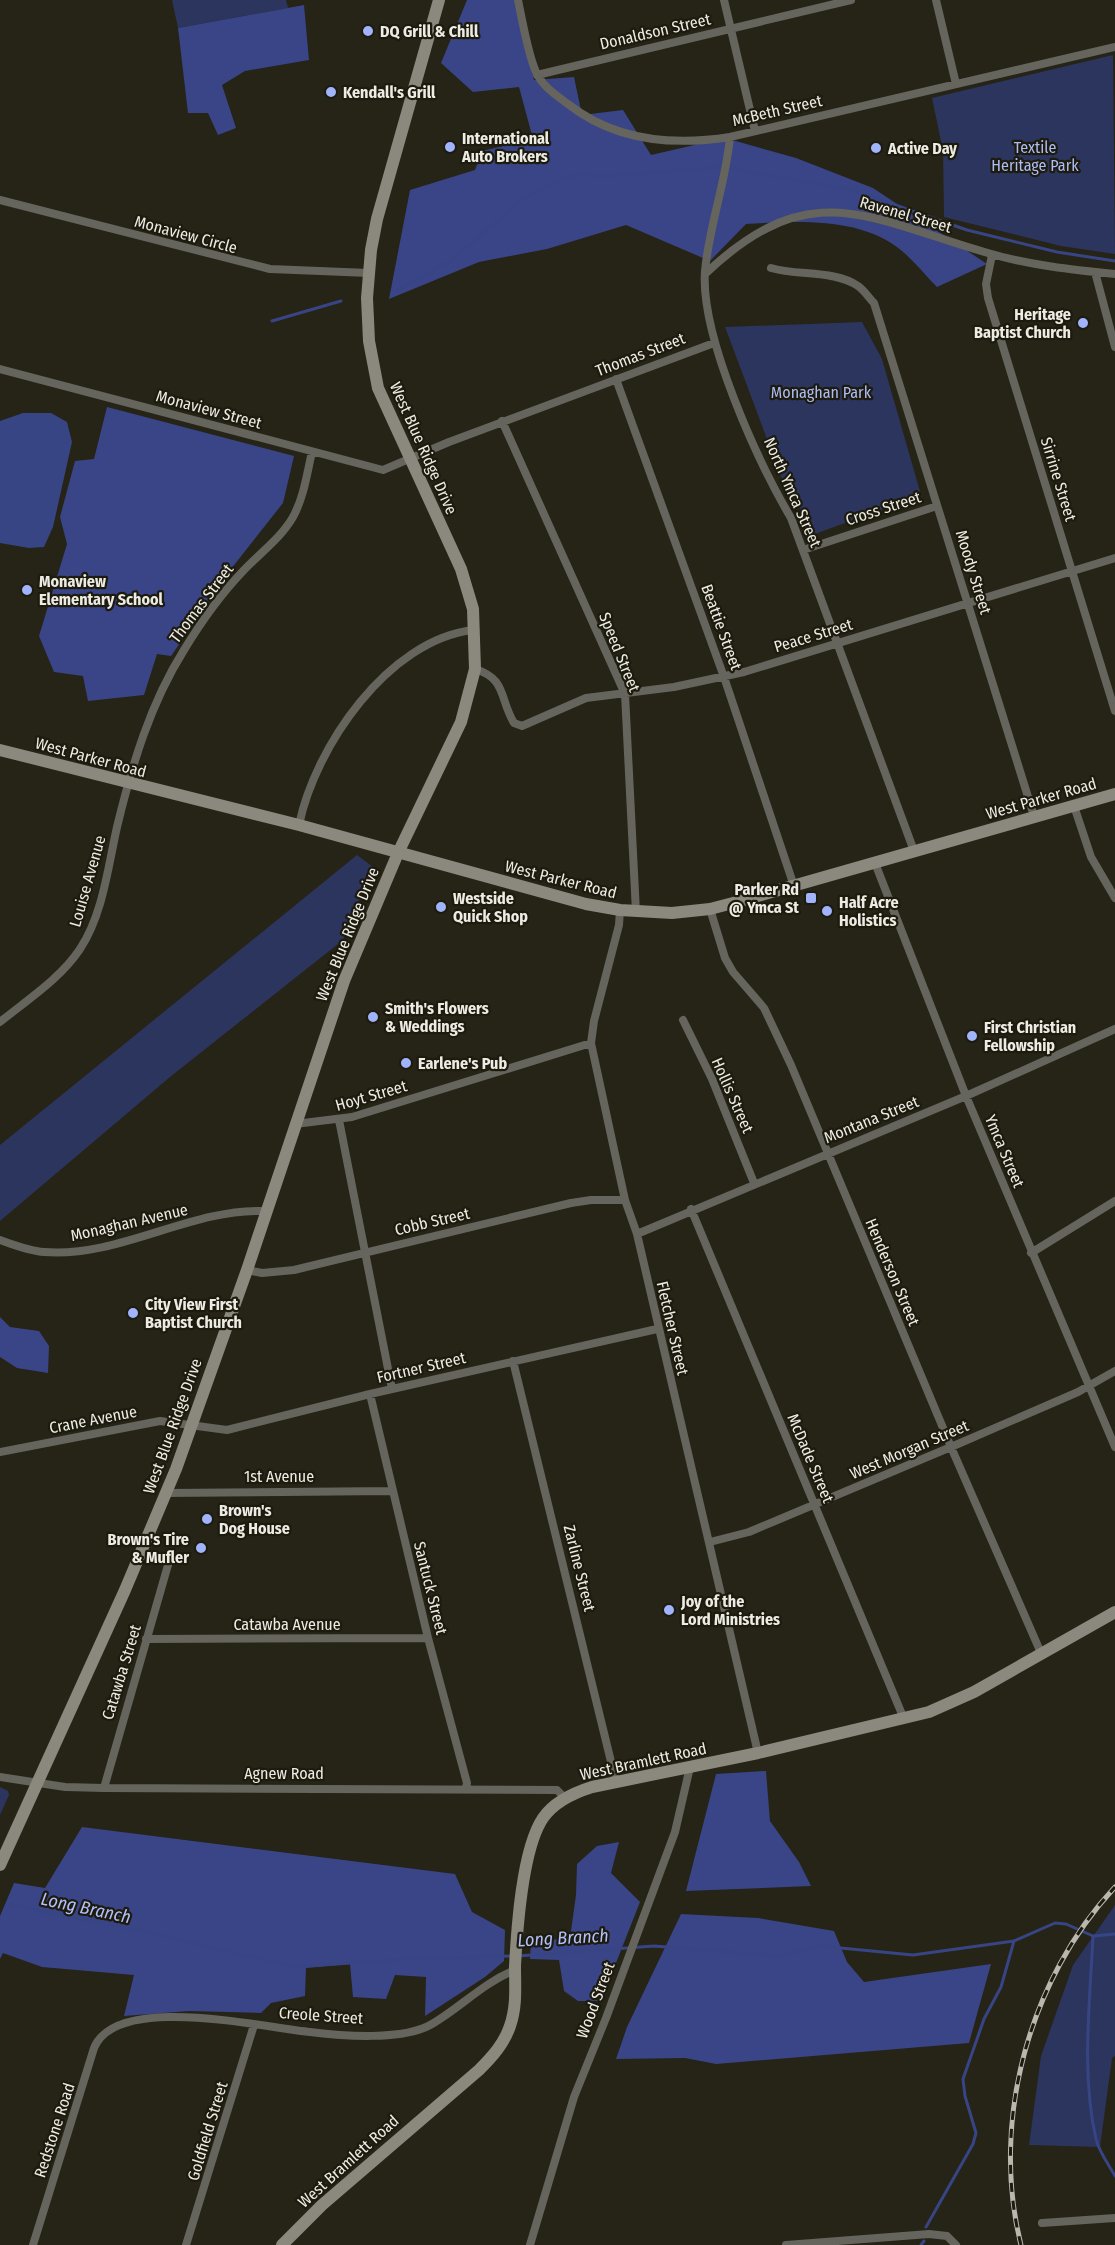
<svg xmlns="http://www.w3.org/2000/svg" width="1115" height="2245" font-family="'Fira Sans Condensed',sans-serif">
  <style>
    .green { fill: #2c355e }
    .forest { fill: #394586 }
    .water { fill: #384585 }
    .lines { fill: none; stroke-linecap: round; stroke-linejoin: round }
    .stream { stroke: #384585; stroke-width: 3 }
    .street { stroke: #65645d; stroke-width: 8 }
    .secondary { stroke: #8b887e; stroke-width: 12 }
    .rail-casing { stroke: #b9b7ae; stroke-width: 5 }
    .rail { stroke: #1d1a0e; stroke-width: 3; stroke-dasharray: 9; stroke-linecap: butt }
    .poi-dot { fill: #a0b3fd; stroke: #1d1a0e; stroke-width: 2 }
    .labels { text-anchor: middle; stroke-width: 4.5; stroke-linejoin: round; paint-order: stroke }
    .poi-label { font-size: 16px; font-weight: bold; fill: #edece4; stroke: #1d1a0e; text-anchor: start }
    .street-label { font-size: 16px; fill: #edece4; stroke: #1d1a0e }
    .park-label { font-size: 16px; fill: #acbcf5; stroke: #1d1a0e }
    .water-label { font-size: 18px; font-style: italic; fill: #b2c1fb; stroke: #1d1a0e }
  </style>
  <rect width="100%" height="100%" fill="#262317"/>
  <path class="green" d="M 172,0 L 286,0 L 288,8 L 178,28 Z
    M 1113,55 L 1115,254 L 1061,246 L 944,217 L 943,151 L 932,98 Z
    M 862,322 L 882,359 L 921,495 L 815,534 L 782,479 L 725,327 Z
    M 357,855 L 373,867 L 343,940 L 170,1077 L 0,1221 L 0,1145 Z
    M 0,1787 L 8,1791 L 9,1795 L 0,1815 Z
    M 1115,1905 L 1115,2056 L 1112,2058 L 1100,2147 L 1029,2145 L 1041,2056 L 1073,1965 Z"/>
  <path class="forest" d="M 467,0 L 515,0 L 534,80 L 574,77 L 582,115 L 623,110 L 651,155 L 725,138 L 796,158 L 873,188 L 987,264 L 937,287 C 925,275 914,261 902,251 C 861,216 796,221 746,224 L 710,261 L 626,225 L 547,249 L 479,262 L 389,299 L 410,190 L 475,170 L 482,151 L 533,139 L 519,87 L 473,92 L 441,63 Z
    M 304,5 L 309,60 L 245,71 L 222,85 L 236,128 L 218,135 L 208,113 L 188,113 L 178,28 Z
    M 107,407 L 294,456 L 283,503 L 231,569 L 171,656 L 157,654 L 144,695 L 88,701 L 83,676 L 54,672 L 39,636 L 67,544 L 60,517 L 75,461 L 94,459 Z
    M 0,1317 L 10,1327 L 39,1331 L 49,1346 L 48,1373 L 17,1368 L 0,1357 Z
    M 766,1771 L 770,1821 L 799,1862 L 811,1886 L 686,1891 L 716,1774 Z
    M 82,1827 L 455,1874 L 472,1912 L 505,1930 L 504,1961 L 485,1977 L 425,2016 L 426,1977 L 395,1975 L 386,1999 L 353,1997 L 350,1964 L 306,1968 L 305,1996 L 271,2003 L 261,2013 L 189,2011 L 124,2016 L 134,1975 L 42,1967 L 3,1953 L 0,1959 L 0,1916 L 14,1883 L 45,1888 Z
    M 619,1842 L 611,1873 L 640,1902 L 601,2001 L 578,2001 L 564,1991 L 559,1960 L 530,1959 L 531,1942 L 570,1938 L 576,1895 L 577,1864 L 597,1846 Z
    M 681,1914 L 758,1918 L 834,1931 L 847,1962 L 864,1982 L 991,1964 L 969,2043 L 716,2064 L 685,2058 L 616,2059 L 627,2027 Z"/>
  <path class="water" d="M 23,413 L 51,413 L 67,422 L 72,442 L 53,527 L 44,547 L 29,548 L 0,543 L 0,421 Z"/>
  <g class="lines">
    <path class="stream" d="M 733,169 L 852,190 L 967,230 L 1057,252 L 1115,261
      M 396,291 L 450,261 L 522,200 L 559,180 L 576,175 L 606,176 L 721,167
      M 272,321 L 341,301
      M 11,1905 L 156,1934 L 294,1967 L 407,1959 L 512,1956
      M 1093,1936 C 1090,2002 1081,2074 1096,2139 C 1099,2152 1109,2165 1115,2176
      M 518,1956 L 654,1946 L 778,1956 L 820,1946 L 913,1955 L 1014,1941 L 1055,1923 L 1066,1924 L 1093,1936 L 1115,1934
      M 926,2227 L 973,2144 L 976,2133 L 965,2096 L 963,2079 L 984,2019 L 1001,1987 L 1014,1941
      M 921,2245 L 924,2241"/>
    <path class="street" d="M 518,0 C 522,19 529,61 538,76 C 545,88 557,96 568,104 C 615,141 673,146 730,137 L 1115,47
      M 724,0 L 755,131
      M 936,0 L 956,84
      M 537,75 L 851,0
      M 730,137 C 726,182 709,226 705,271 C 700,336 758,462 791,518 L 914,851
      M 0,200 L 270,269 L 369,273
      M 992,255 L 986,284 L 988,298 L 1115,711
      M 771,268 C 798,276 835,270 858,286 C 864,290 869,298 874,303 L 1034,816
      M 1095,272 L 1115,347
      M 705,274 C 811,174 867,218 988,253 C 1028,265 1074,270 1115,274
      M 0,369 L 383,470 L 449,442 L 714,343
      M 616,379 L 724,677 L 794,886
      M 502,421 L 625,694 L 636,912
      M 803,550 L 937,506
      M 475,669 C 507,679 499,698 514,723 L 522,726 L 586,698 L 674,687 L 744,672 L 1115,558
      M 1074,806 L 1091,857 L 1115,898
      M 299,825 C 315,747 388,640 473,630
      M 875,863 L 966,1096 L 1115,1447
      M 710,909 L 725,958 L 733,972 L 764,1008 L 791,1065 L 951,1447 L 1041,1653
      M 620,910 L 619,925 L 594,1021 L 591,1043 L 625,1200 L 637,1234 L 758,1753
      M 683,1020 L 712,1079 L 754,1183
      M 0,1022 C 27,1000 61,978 80,949 C 103,914 108,867 117,827 C 132,765 150,704 184,650 C 201,622 221,594 244,570 C 260,553 281,538 293,517 C 304,497 307,473 312,452
      M 339,1120 L 392,1389
      M 295,1124 L 352,1117 L 591,1043
      M 691,1209 L 904,1719
      M 637,1234 L 966,1096 L 1115,1029
      M 0,1240 C 14,1245 29,1251 44,1252 C 120,1258 190,1208 265,1211
      M 1031,1253 L 1115,1201
      M 247,1270 L 262,1273 L 294,1270 L 571,1203 L 591,1200 L 625,1200
      M 513,1361 L 616,1782
      M 370,1394 L 428,1638 L 467,1783 L 466,1788
      M 0,1452 L 160,1421 L 227,1430 L 370,1394 L 657,1329
      M 166,1493 L 392,1491
      M 710,1542 L 749,1532 L 951,1447 L 1078,1392 L 1115,1371
      M 146,1639 L 428,1638
      M 0,1777 L 65,1787 L 104,1788 L 557,1790 L 565,1798
      M 104,1788 L 168,1565
      M 1042,2223 L 1115,2218
      M 33,2245 L 94,2048 C 117,1992 264,2028 310,2032 C 342,2036 404,2041 432,2024 C 461,2007 483,1983 515,1970
      M 186,2245 L 254,2025
      M 530,2245 L 574,2097 L 606,2018 L 675,1832 L 690,1767
      M 786,2245 L 929,2234 L 947,2236 L 956,2245"/>
    <path class="secondary" d="M 0,750 L 299,825 L 586,904 L 620,910 L 672,913 L 710,909 L 733,903 L 1115,794
      M 0,1865 L 125,1590 L 176,1469 L 247,1270 L 344,981 L 398,853 L 461,722 L 475,669 L 473,609 L 461,569 L 378,388 L 369,341 L 367,298 L 371,250 L 377,219 L 439,0
      M 282,2245 L 322,2205 L 479,2070 C 492,2057 504,2044 510,2026 C 517,2006 515,1987 515,1966 C 517,1929 522,1849 543,1818 C 554,1802 573,1793 592,1787 L 758,1753 L 929,1712 L 974,1692 L 1115,1612"/>
    <g class="rail-casing">
      <path id="rail" d="M 1021,2245 C 990,2122 1029,1979 1115,1887"/>
    </g>
    <use href="#rail" class="rail"/>
  </g>
  <g class="poi-dot">
    <circle cx="368" cy="31" r="6"/>
    <circle cx="331" cy="92" r="6"/>
    <circle cx="450" cy="147" r="6"/>
    <circle cx="876" cy="148" r="6"/>
    <circle cx="1083" cy="323" r="6"/>
    <circle cx="27" cy="590" r="6"/>
    <rect x="805" y="892" width="12" height="12" rx="3"/>
    <circle cx="441" cy="907" r="6"/>
    <circle cx="827" cy="911" r="6"/>
    <circle cx="373" cy="1017" r="6"/>
    <circle cx="972" cy="1036" r="6"/>
    <circle cx="406" cy="1063" r="6"/>
    <circle cx="133" cy="1313" r="6"/>
    <circle cx="207" cy="1519" r="6"/>
    <circle cx="201" cy="1548" r="6"/>
    <circle cx="669" cy="1610" r="6"/>
  </g>
  <g class="labels">
    <g class="poi-label">
      <text x="380" y="37">DQ Grill &amp; Chill</text>
      <text x="343" y="98">Kendall's Grill</text>
      <text x="462" y="144">International<tspan x="462" dy="18">Auto Brokers</tspan></text>
      <text x="888" y="154">Active Day</text>
      <text x="1071" y="320" text-anchor="end">Heritage<tspan x="1071" dy="18">Baptist Church</tspan></text>
      <text x="39" y="587">Monaview<tspan x="39" dy="18">Elementary School</tspan></text>
      <text x="799" y="895" text-anchor="end">Parker Rd<tspan x="799" dy="18">@ Ymca St</tspan></text>
      <text x="453" y="904">Westside<tspan x="453" dy="18">Quick Shop</tspan></text>
      <text x="839" y="908">Half Acre<tspan x="839" dy="18">Holistics</tspan></text>
      <text x="385" y="1014">Smith's Flowers<tspan x="385" dy="18">&amp; Weddings</tspan></text>
      <text x="984" y="1033">First Christian<tspan x="984" dy="18">Fellowship</tspan></text>
      <text x="418" y="1069">Earlene's Pub</text>
      <text x="145" y="1310">City View First<tspan x="145" dy="18">Baptist Church</tspan></text>
      <text x="219" y="1516">Brown's<tspan x="219" dy="18">Dog House</tspan></text>
      <text x="189" y="1545" text-anchor="end">Brown's Tire<tspan x="189" dy="18">&amp; Mufler</tspan></text>
      <text x="681" y="1607">Joy of the<tspan x="681" dy="18">Lord Ministries</tspan></text>
    </g>
    <g class="street-label">
      <text transform="translate(655 31) rotate(-13)" y="6">Donaldson Street</text>
      <text transform="translate(777 110) rotate(-13)" y="6">McBeth Street</text>
      <text transform="translate(906 214) rotate(16)" y="6">Ravenel Street</text>
      <text transform="translate(186 234) rotate(15)" y="6">Monaview Circle</text>
      <text transform="translate(640 354) rotate(-21)" y="6">Thomas Street</text>
      <text transform="translate(209 409) rotate(15)" y="6">Monaview Street</text>
      <text transform="translate(424 448) rotate(66)" y="6">West Blue Ridge Drive</text>
      <text transform="translate(1059 479) rotate(73)" y="6">Sirrine Street</text>
      <text transform="translate(793 492) rotate(66)" y="6">North Ymca Street</text>
      <text transform="translate(883 508) rotate(-18)" y="6">Cross Street</text>
      <text transform="translate(974 572) rotate(73)" y="6">Moody Street</text>
      <text transform="translate(201 603) rotate(-53)" y="6">Thomas Street</text>
      <text transform="translate(722 627) rotate(70)" y="6">Beattie Street</text>
      <text transform="translate(813 635) rotate(-17)" y="6">Peace Street</text>
      <text transform="translate(620 652) rotate(68)" y="6">Speed Street</text>
      <text transform="translate(91 757) rotate(15)" y="6">West Parker Road</text>
      <text transform="translate(1041 798) rotate(-16)" y="6">West Parker Road</text>
      <text transform="translate(561 879) rotate(14)" y="6">West Parker Road</text>
      <text transform="translate(87 881) rotate(-74)" y="6">Louise Avenue</text>
      <text transform="translate(347 934) rotate(-68)" y="6">West Blue Ridge Drive</text>
      <text transform="translate(371 1095) rotate(-16)" y="6">Hoyt Street</text>
      <text transform="translate(733 1095) rotate(66)" y="6">Hollis Street</text>
      <text transform="translate(871 1119) rotate(-22)" y="6">Montana Street</text>
      <text transform="translate(1005 1151) rotate(67)" y="6">Ymca Street</text>
      <text transform="translate(432 1221) rotate(-13)" y="6">Cobb Street</text>
      <text transform="translate(129 1222) rotate(-13)" y="6">Monaghan Avenue</text>
      <text transform="translate(893 1272) rotate(67)" y="6">Henderson Street</text>
      <text transform="translate(673 1328) rotate(77)" y="6">Fletcher Street</text>
      <text transform="translate(421 1367) rotate(-13)" y="6">Fortner Street</text>
      <text transform="translate(93 1419) rotate(-11)" y="6">Crane Avenue</text>
      <text transform="translate(172 1426) rotate(-70)" y="6">West Blue Ridge Drive</text>
      <text transform="translate(909 1449) rotate(-23)" y="6">West Morgan Street</text>
      <text transform="translate(811 1458) rotate(67)" y="6">McDade Street</text>
      <text x="279" y="1482">1st Avenue</text>
      <text transform="translate(580 1568) rotate(76)" y="6">Zarline Street</text>
      <text transform="translate(431 1588) rotate(76)" y="6">Santuck Street</text>
      <text x="287" y="1630">Catawba Avenue</text>
      <text transform="translate(121 1672) rotate(-73)" y="6">Catawba Street</text>
      <text transform="translate(643 1761) rotate(-12)" y="6">West Bramlett Road</text>
      <text x="284" y="1779">Agnew Road</text>
      <text transform="translate(595 2000) rotate(-69)" y="6">Wood Street</text>
      <text transform="translate(321 2015) rotate(4)" y="6">Creole Street</text>
      <text transform="translate(54 2130) rotate(-72)" y="6">Redstone Road</text>
      <text transform="translate(207 2131) rotate(-73)" y="6">Goldfield Street</text>
      <text transform="translate(348 2161) rotate(-42)" y="6">West Bramlett Road</text>
    </g>
    <g class="park-label">
      <text x="1035" y="153">Textile<tspan x="1035" dy="18">Heritage Park</tspan></text>
      <text x="821" y="398">Monaghan Park</text>
    </g>
    <g class="water-label">
      <text transform="translate(86 1908) rotate(12)" y="6">Long Branch</text>
      <text transform="translate(563 1938) rotate(-3)" y="6">Long Branch</text>
    </g>
  </g>
</svg>
